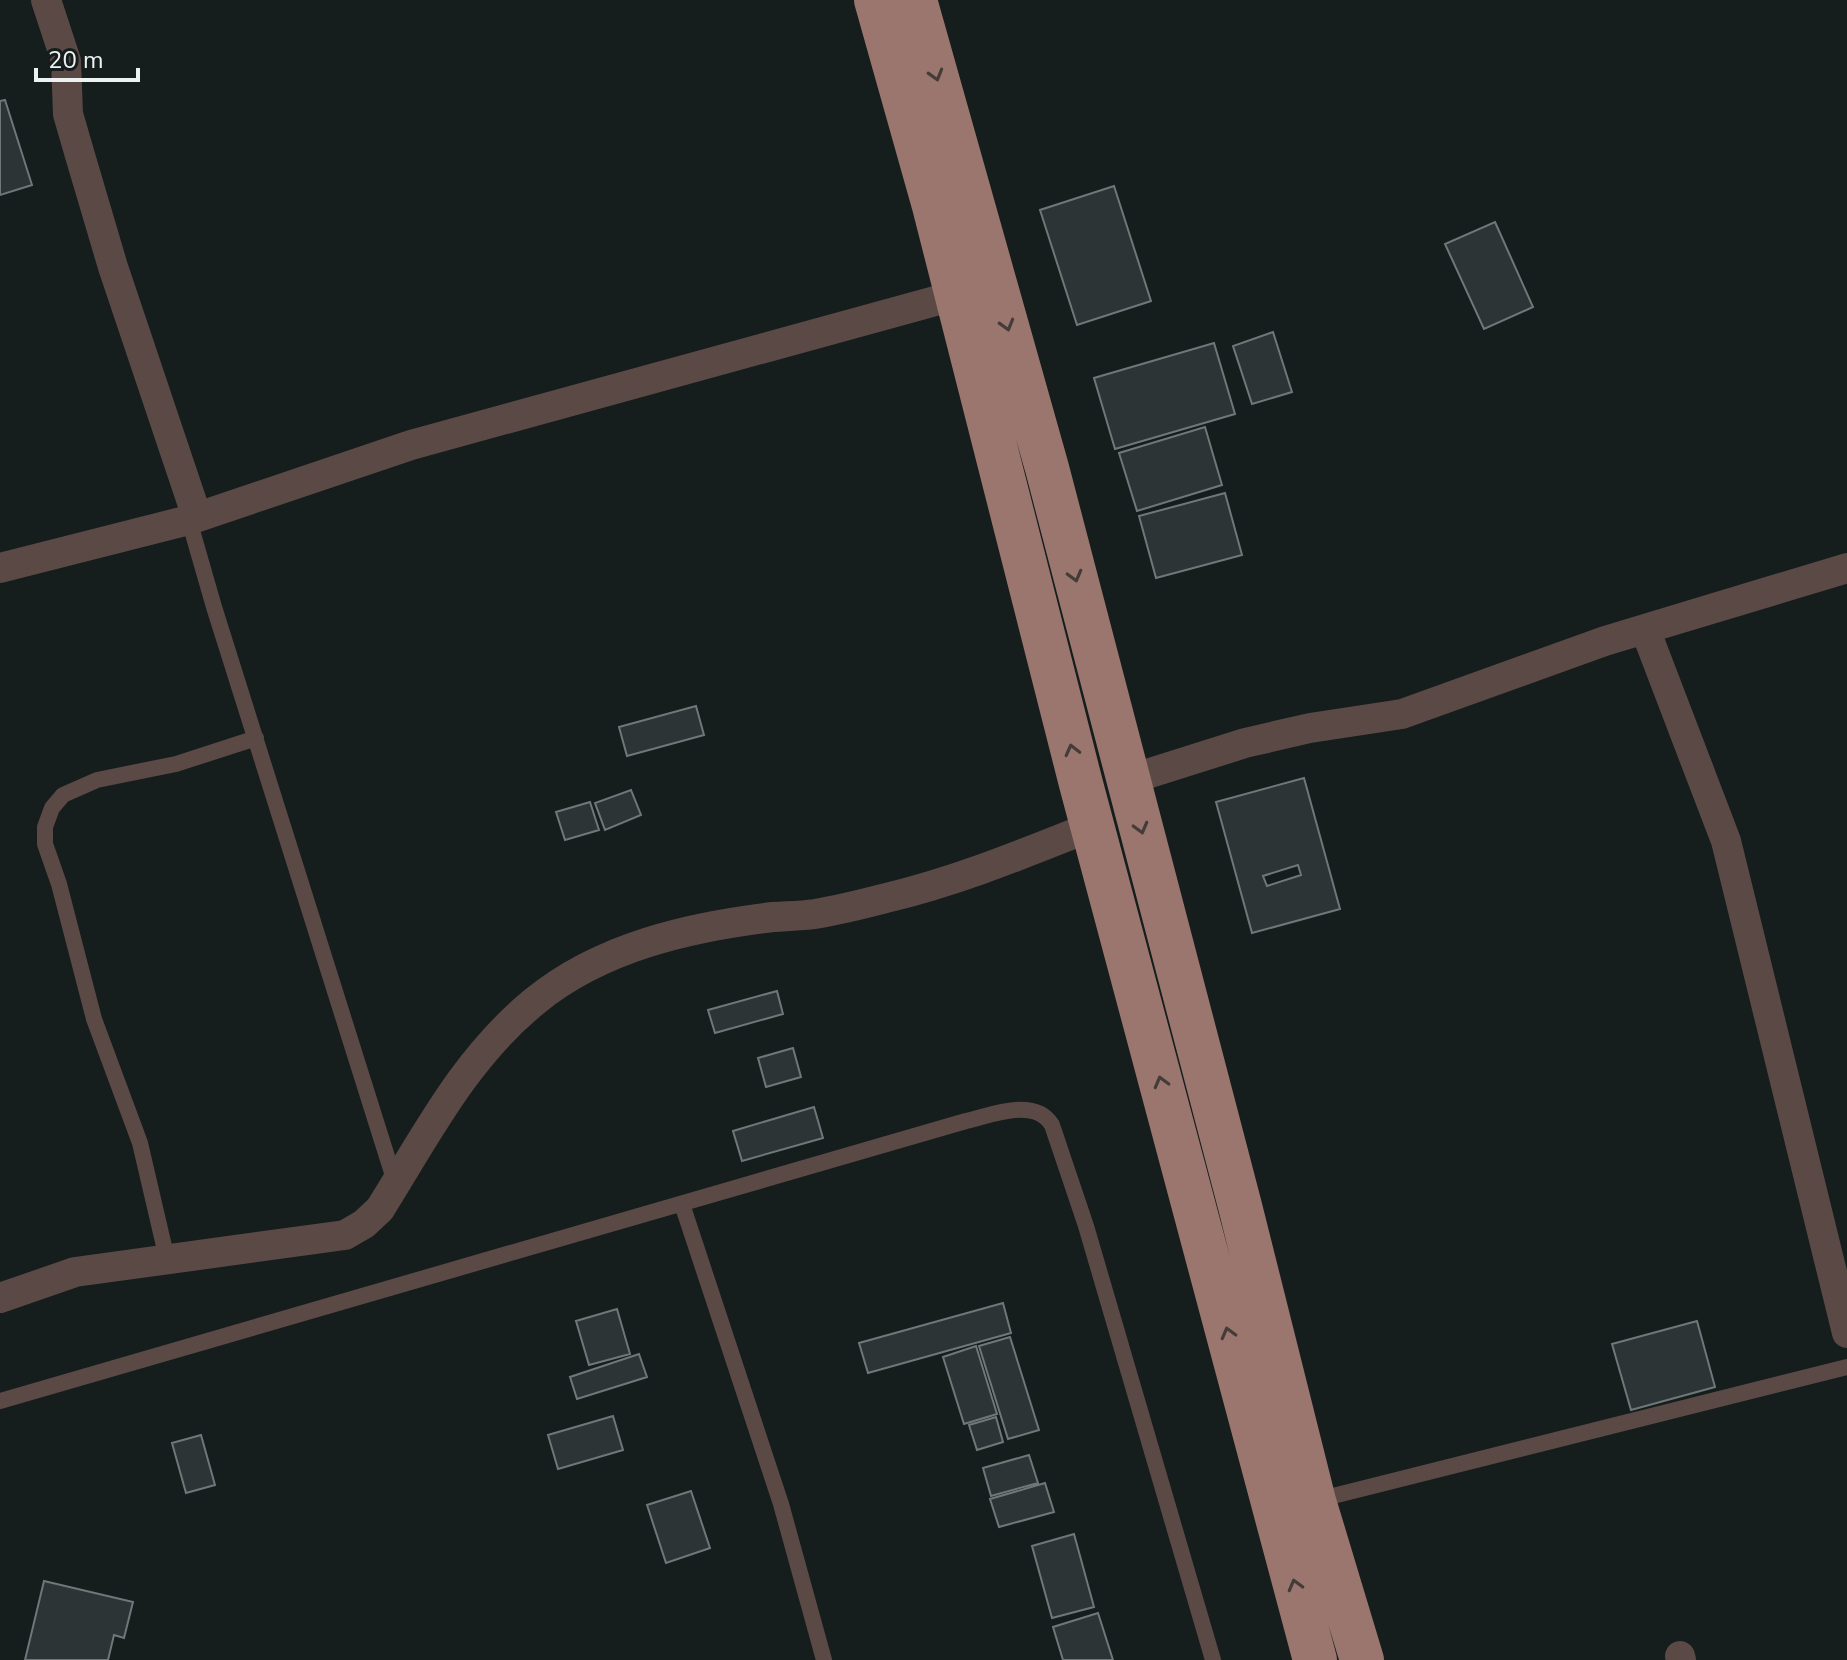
<svg xmlns="http://www.w3.org/2000/svg" width="1847" height="1660" font-family="'Nunito Sans',sans-serif">
  <style>
    .building { fill: #2c3435; stroke: #6e7879; stroke-width: 2; fill-rule: evenodd }
    .lines { fill: none; stroke-linecap: round; stroke-linejoin: round }
    .service { stroke: #5b4945; stroke-width: 16 }
    .minor { stroke: #5b4945; stroke-width: 30 }
    .primary { stroke: #9b766e; stroke-width: 44 }
    .oneway { stroke: #443c39 }
  </style>
  <rect width="100%" height="100%" fill="#151d1d"/>
  <path class="building" d="M 5,100 L 32,185 L 0,195 L 0,101 Z
    M 1114,186 L 1151,301 L 1077,325 L 1040,210 Z
    M 1495,222 L 1533,307 L 1484,329 L 1445,244 Z
    M 1273,332 L 1292,392 L 1252,404 L 1233,346 Z
    M 1214,343 L 1235,414 L 1115,449 L 1094,378 Z
    M 1205,427 L 1222,485 L 1137,511 L 1119,453 Z
    M 1225,493 L 1242,555 L 1156,578 L 1139,516 Z
    M 696,706 L 704,735 L 627,756 L 619,727 Z
    M 1304,778 L 1340,909 L 1252,933 L 1216,802 ZM 1298,865 L 1301,875 L 1267,886 L 1263,876 Z
    M 631,790 L 641,815 L 605,830 L 595,803 Z
    M 590,802 L 599,830 L 565,840 L 556,812 Z
    M 777,991 L 783,1014 L 715,1033 L 708,1010 Z
    M 793,1048 L 801,1077 L 766,1087 L 758,1058 Z
    M 814,1107 L 823,1138 L 742,1161 L 733,1131 Z
    M 1003,1303 L 1011,1333 L 868,1373 L 859,1343 Z
    M 617,1309 L 630,1354 L 589,1365 L 576,1321 Z
    M 1697,1321 L 1715,1387 L 1631,1410 L 1612,1344 Z
    M 1010,1337 L 1039,1430 L 1008,1439 L 979,1346 Z
    M 976,1346 L 997,1414 L 964,1424 L 943,1357 Z
    M 639,1354 L 647,1377 L 577,1399 L 570,1377 Z
    M 613,1416 L 623,1450 L 558,1469 L 548,1435 Z
    M 996,1417 L 1003,1442 L 977,1450 L 969,1425 Z
    M 201,1435 L 215,1485 L 186,1493 L 172,1443 Z
    M 1029,1455 L 1038,1483 L 991,1496 L 983,1468 Z
    M 1045,1483 L 1054,1512 L 999,1527 L 990,1499 Z
    M 691,1491 L 710,1548 L 666,1563 L 647,1505 Z
    M 1074,1534 L 1094,1607 L 1052,1618 L 1032,1546 Z
    M 44,1581 L 133,1602 L 124,1638 L 114,1635 L 108,1660 L 25,1660 Z
    M 1098,1613 L 1113,1660 L 1063,1660 L 1053,1627 Z"/>
  <g class="lines">
    <path class="service" d="M 189,520 L 214,607 L 395,1182
      M 682,1204 L 781,1504 L 824,1660
      M 167,1259 L 140,1143 L 94,1019 L 59,884 L 45,844 L 45,827 L 52,808 L 63,795 L 97,780 L 176,764 L 256,738
      M 0,1401 L 966,1121 C 992,1115 1035,1097 1052,1125 L 1086,1226 L 1213,1660
      M 1317,1500 L 1847,1367"/>
    <path class="minor" d="M 46,0 L 66,61 L 68,114 L 79,152 L 113,267 L 197,517
      M 0,568 L 189,520 L 411,445 L 957,295
      M 1645,629 L 1726,841 L 1847,1333
      M 1128,780 L 1245,743 L 1310,728 L 1402,714 L 1605,641 L 1847,568
      M 0,1298 L 75,1272 L 345,1235 L 364,1224 L 380,1209 C 427,1134 465,1058 535,1001 C 601,947 689,927 773,917 C 787,916 801,916 815,914 C 839,910 863,904 886,898 C 958,881 1025,853 1093,826
      M 1680,1656 L 1681,1660"/>
    <path class="primary" d="M 876,0 L 934,206 L 1081,784 L 1315,1660
      M 915,0 L 1047,468 L 1240,1206 L 1314,1501 L 1362,1660"/>
  </g>
  <defs><path id="oneway-chevron" d="M-2-3.5L2.5 0L-2 3.5" fill="none" stroke-width="1.6" stroke-linecap="round" stroke-linejoin="round" transform="scale(2)"/></defs>
  <g class="oneway">
    <use href="#oneway-chevron" transform="translate(936 75) rotate(74)"/>
    <use href="#oneway-chevron" transform="translate(1007 325) rotate(74)"/>
    <use href="#oneway-chevron" transform="translate(1075 576) rotate(75)"/>
    <use href="#oneway-chevron" transform="translate(1072 750) rotate(-104)"/>
    <use href="#oneway-chevron" transform="translate(1141 828) rotate(75)"/>
    <use href="#oneway-chevron" transform="translate(1161 1082) rotate(-105)"/>
    <use href="#oneway-chevron" transform="translate(1228 1333) rotate(-105)"/>
    <use href="#oneway-chevron" transform="translate(1295 1585) rotate(-105)"/>
  </g>
  <path d="M36 68v12h102v-12" fill="none" stroke="#ecf2f2" stroke-width="4"/>
  <text x="48" y="68" font-size="24" fill="#ecf2f2" stroke="#151d1d" stroke-width="6" paint-order="stroke">20 m</text>
</svg>
